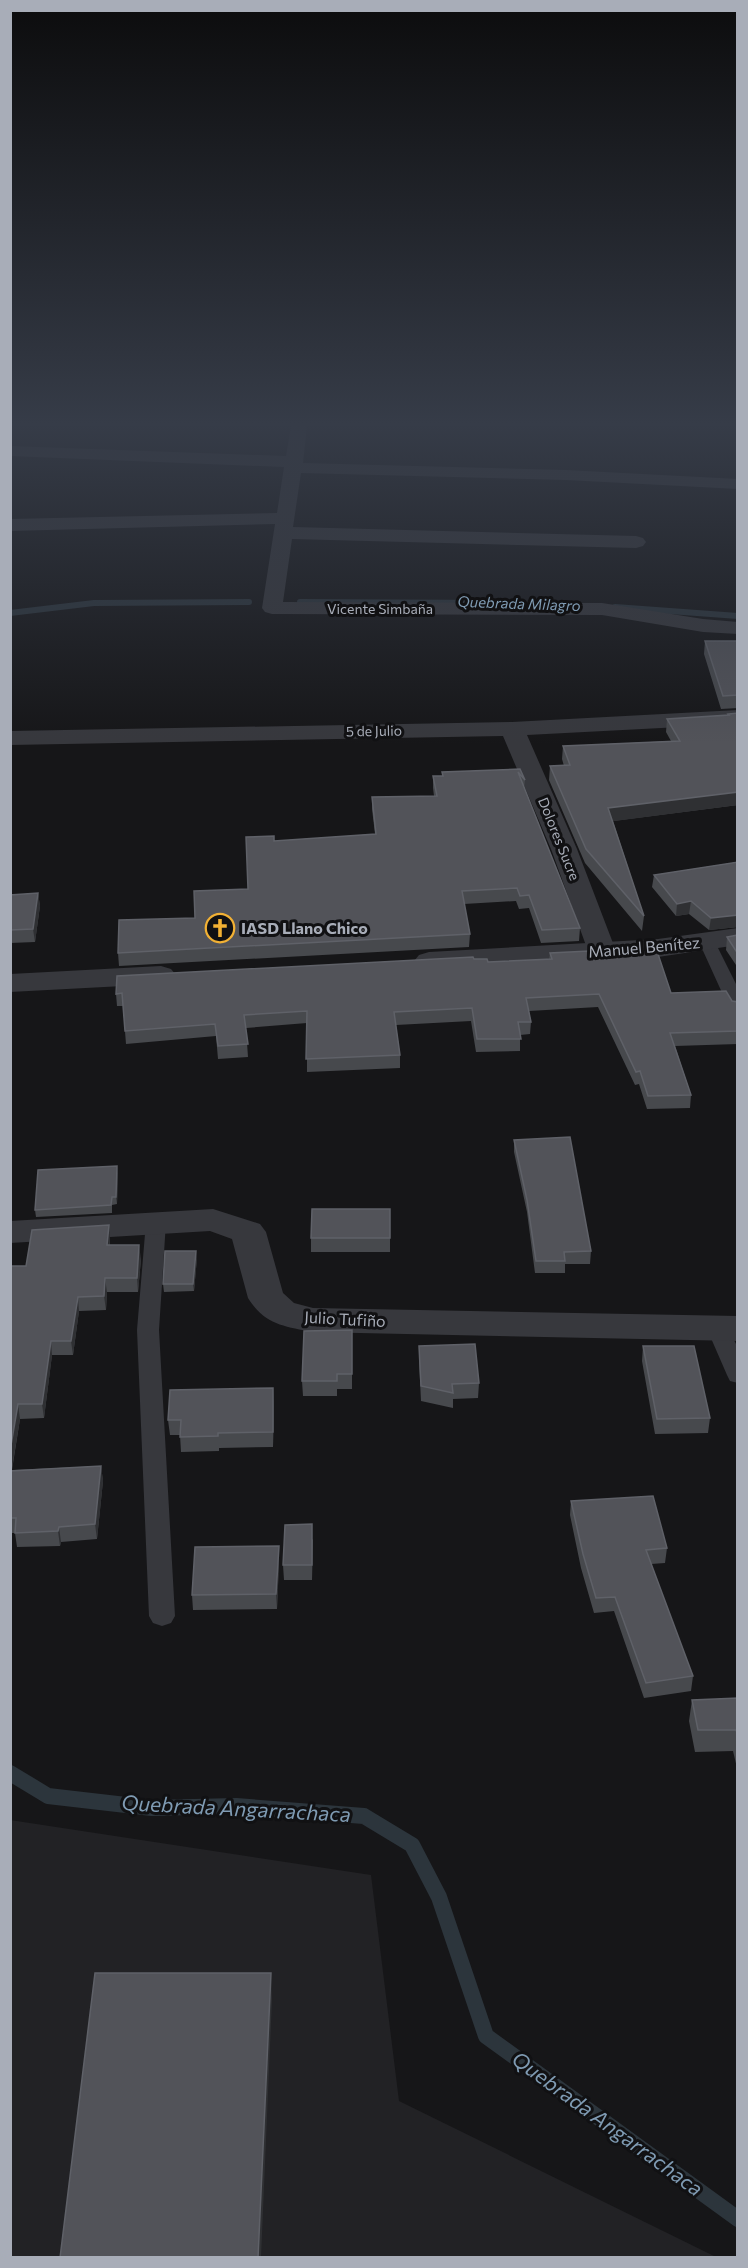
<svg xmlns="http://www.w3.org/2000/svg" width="748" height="2268" font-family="Commissioner,sans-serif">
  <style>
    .built { fill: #222225 }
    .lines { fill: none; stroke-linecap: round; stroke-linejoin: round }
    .stream-far1 { stroke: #2c353c; stroke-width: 6 }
    .stream { stroke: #2c353c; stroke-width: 16 }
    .service { fill: #37383d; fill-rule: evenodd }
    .minor { fill: #37383d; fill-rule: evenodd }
    .tertiary { fill: #37383d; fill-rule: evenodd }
    .wall { fill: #47494d }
    .shaded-wall { fill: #2f3033 }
    .building { fill: #525359; stroke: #5f6168; stroke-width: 1.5 }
    .labels { text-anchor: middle; stroke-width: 6; stroke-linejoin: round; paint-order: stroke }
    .far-street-label { font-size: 14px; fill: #a8adb8; stroke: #111113 }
    .far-water-label { font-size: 15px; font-style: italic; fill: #7f9bb3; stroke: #111113 }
    .poi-label { font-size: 16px; font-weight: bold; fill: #a8adb8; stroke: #111113; text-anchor: start }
    .street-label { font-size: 16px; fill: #a8adb8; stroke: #111113 }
    .near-water-label { font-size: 21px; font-style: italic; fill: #7f9bb3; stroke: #111113 }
  </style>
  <rect width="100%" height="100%" fill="#161618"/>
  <path class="built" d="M 10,1820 L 371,1875 L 399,2101 L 716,2257 L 11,2257 Z"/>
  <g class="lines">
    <path class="stream-far1" d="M 300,602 L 506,603
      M 615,607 L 738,616
      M 10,613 L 94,603 L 249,602"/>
    <path class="stream" d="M 10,1773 L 48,1796 L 152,1808 L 236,1806 L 364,1816 L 412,1845 L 439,1897 L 486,2036 L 738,2219"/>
    <path class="service" d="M 707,937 L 713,938 L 738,988 L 738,1013 L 732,1012 L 729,1008 L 699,942 L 701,938 Z
      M 156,1216 L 163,1217 L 166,1222 L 159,1330 L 175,1616 L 171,1623 L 162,1626 L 153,1623 L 149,1616 L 137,1330 L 146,1222 L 149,1217 Z
      M 718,1322 L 726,1324 L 738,1348 L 738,1383 L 730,1381 L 727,1375 L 707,1329 L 710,1324 Z"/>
    <path class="minor" d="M 291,426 L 307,426 L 303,463 L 566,470 L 738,479 L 738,489 L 566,480 L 301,473 L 293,527 L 636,536 L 643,538 L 646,542 L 643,546 L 636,548 L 292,539 L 283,602 L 602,603 L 703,619 L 738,622 L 738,634 L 703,632 L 602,615 L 272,614 L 265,612 L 262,608 L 275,524 L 10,531 L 10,519 L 277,513 L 284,467 L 10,456 L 10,446 L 286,456 Z
      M 738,710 L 738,724 L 527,735 L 577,849 L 616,951 L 612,957 L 602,960 L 592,957 L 588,951 L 551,849 L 503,736 L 10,745 L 10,731 L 512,722 Z
      M 213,1209 L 260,1224 L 266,1232 L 283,1293 L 294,1303 L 313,1308 L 738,1316 L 738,1341 L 313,1332 C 284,1326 265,1325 248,1298 L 232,1239 L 210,1231 L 10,1243 L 10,1221 Z"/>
    <path class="tertiary" d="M 738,928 L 738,945 L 658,957 L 429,970 L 419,967 L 414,961 L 419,955 L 429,952 L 658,939 Z
      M 161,966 L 171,969 L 176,975 L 171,981 L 161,984 L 10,992 L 10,974 Z"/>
  </g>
  <path class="wall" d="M 705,641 L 738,641 L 738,708 L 721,709 L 704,654 Z
    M 738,713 L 738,805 L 613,821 L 644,916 L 642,931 L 585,863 L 549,780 L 550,766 L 564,766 L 562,759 L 563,746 L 671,741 L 666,732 L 667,719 L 728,715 L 728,714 Z
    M 520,769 L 525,780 L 524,788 L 580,928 L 579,941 L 541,943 L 529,908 L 519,909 L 516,901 L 464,904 L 470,934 L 469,947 L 119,966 L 118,953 L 195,918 L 248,889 L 274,841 L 375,834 L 372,809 L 372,797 L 434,796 L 433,788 L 433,776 L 442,776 L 442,772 Z
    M 738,862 L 738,927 L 709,930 L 689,914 L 676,916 L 652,887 L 654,875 Z
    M 38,893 L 40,906 L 35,942 L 10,943 L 10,895 Z
    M 738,935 L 738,968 L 726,950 L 727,937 Z
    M 550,953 L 590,953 L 671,993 L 738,1002 L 738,1044 L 675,1046 L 691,1095 L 690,1108 L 647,1109 L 639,1084 L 635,1085 L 598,1007 L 529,1011 L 531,1022 L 530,1034 L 520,1035 L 520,1051 L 476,1052 L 471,1021 L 396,1025 L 400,1055 L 400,1068 L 307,1072 L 307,1023 L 246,1028 L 248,1057 L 218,1059 L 216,1036 L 126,1044 L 123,1006 L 117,1006 L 116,994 L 474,959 L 488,962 L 549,959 Z
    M 514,1140 L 591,1251 L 590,1264 L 565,1264 L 565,1273 L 535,1273 L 527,1212 L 514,1152 Z
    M 118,1173 L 117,1204 L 112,1205 L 112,1213 L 36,1217 L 35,1210 Z
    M 390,1209 L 390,1252 L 311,1252 L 311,1238 Z
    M 110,1239 L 110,1245 L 141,1259 L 138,1292 L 107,1292 L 106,1310 L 79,1311 L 73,1355 L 52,1355 L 44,1418 L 20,1419 L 12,1470 L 101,1466 L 103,1481 L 97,1539 L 61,1542 L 60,1546 L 17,1547 L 15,1533 L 10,1533 L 10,1269 L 26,1266 Z
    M 197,1258 L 194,1291 L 164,1292 L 163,1284 Z
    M 352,1330 L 352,1389 L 337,1389 L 337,1396 L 303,1396 L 302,1381 Z
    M 419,1346 L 479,1383 L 478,1398 L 453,1399 L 453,1408 L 421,1401 L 419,1360 Z
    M 643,1346 L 710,1418 L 708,1433 L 655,1434 L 642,1361 Z
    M 274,1403 L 273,1447 L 219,1448 L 219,1451 L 181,1452 L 180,1435 L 170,1435 L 168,1420 Z
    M 571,1501 L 667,1548 L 665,1563 L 651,1564 L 693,1676 L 691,1691 L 644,1698 L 614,1611 L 594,1613 L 581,1568 L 570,1515 Z
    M 313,1539 L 312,1580 L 284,1580 L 283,1565 Z
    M 279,1562 L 277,1609 L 193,1610 L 192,1595 Z
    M 738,1698 L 738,1772 L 733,1751 L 695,1752 L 689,1721 L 692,1700 Z"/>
  <path class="shaded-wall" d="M 738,792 L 738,805 L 607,822 L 608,808 Z
    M 38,893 L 40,906 L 35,942 L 33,929 Z
    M 691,901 L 689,914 L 676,916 L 677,904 Z
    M 738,915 L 738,927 L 709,930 L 711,918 Z
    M 117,1166 L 118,1173 L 117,1204 L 116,1197 Z
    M 109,1225 L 110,1239 L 109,1259 L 107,1245 Z
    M 139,1245 L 141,1259 L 138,1292 L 137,1278 Z
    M 196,1251 L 197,1258 L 194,1291 L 193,1284 Z
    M 105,1278 L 107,1292 L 106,1310 L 104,1296 Z
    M 78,1297 L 79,1311 L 73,1355 L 71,1341 Z
    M 51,1341 L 52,1355 L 44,1418 L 42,1404 Z
    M 273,1388 L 274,1403 L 273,1447 Z
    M 18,1404 L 20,1419 L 10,1480 L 10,1451 Z
    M 101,1466 L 103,1481 L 97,1539 L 95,1524 Z
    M 59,1527 L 61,1542 L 60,1546 L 58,1531 Z
    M 279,1546 L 279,1562 L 277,1609 L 276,1594 Z
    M 271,1973 L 272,1999 L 261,2258 L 258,2258 Z"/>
  <path class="building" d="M 705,641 L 738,641 L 738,695 L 723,696 Z
    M 738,713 L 738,792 L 608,808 L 644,916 L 586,849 L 550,766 L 570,765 L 563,746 L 680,741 L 667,719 L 729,715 L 728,714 Z
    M 520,769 L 525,780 L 518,772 L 580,928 L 542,930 L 529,895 L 520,896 L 517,888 L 462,891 L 470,934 L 118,953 L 119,920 L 195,918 L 194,891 L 248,889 L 246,837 L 274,836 L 274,841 L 376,834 L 372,797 L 437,796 L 433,776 L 443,776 L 442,772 Z
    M 738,862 L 738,915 L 711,918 L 691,901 L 677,904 L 654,875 Z
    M 38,893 L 33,929 L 10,930 L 10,895 Z
    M 738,935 L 738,954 L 727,937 Z
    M 589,951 L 590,953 L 657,951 L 671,993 L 726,991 L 732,1001 L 738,1002 L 738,1031 L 670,1033 L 691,1095 L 648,1096 L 640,1071 L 636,1072 L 599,994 L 526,998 L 531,1022 L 518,1022 L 521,1039 L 477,1039 L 472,1008 L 394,1012 L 400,1055 L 306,1059 L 307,1011 L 244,1015 L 248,1044 L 218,1046 L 215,1024 L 125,1031 L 122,993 L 116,994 L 117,976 L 473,957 L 474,959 L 487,959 L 488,962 L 552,959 L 550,953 Z
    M 570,1137 L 591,1251 L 564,1252 L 565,1261 L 536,1261 L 527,1200 L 514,1140 Z
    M 117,1166 L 116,1197 L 112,1197 L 111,1205 L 35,1210 L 38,1170 Z
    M 312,1209 L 390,1209 L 390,1238 L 311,1238 Z
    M 109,1225 L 107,1245 L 139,1245 L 137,1278 L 105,1278 L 104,1296 L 78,1297 L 71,1341 L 51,1341 L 42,1404 L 18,1404 L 10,1451 L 11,1266 L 26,1266 L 32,1230 Z
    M 165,1251 L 196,1251 L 193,1284 L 163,1284 Z
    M 352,1330 L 352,1374 L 337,1374 L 337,1381 L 302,1381 L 304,1331 Z
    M 475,1344 L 479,1383 L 452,1384 L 453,1393 L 421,1386 L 419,1346 Z
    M 643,1346 L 694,1346 L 710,1418 L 657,1419 Z
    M 273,1388 L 273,1432 L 218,1433 L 218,1436 L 180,1437 L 181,1420 L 168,1420 L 170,1390 Z
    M 101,1466 L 95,1524 L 59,1527 L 58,1531 L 15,1533 L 16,1518 L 10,1518 L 10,1471 Z
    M 653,1496 L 667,1548 L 646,1550 L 693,1676 L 646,1683 L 615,1597 L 596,1598 L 583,1554 L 571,1501 Z
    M 312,1524 L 312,1565 L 283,1565 L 285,1525 Z
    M 279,1546 L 276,1594 L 192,1595 L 195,1547 Z
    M 738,1698 L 738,1735 L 736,1730 L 698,1730 L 692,1700 Z
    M 95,1973 L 271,1973 L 258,2258 L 60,2258 Z"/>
  <linearGradient id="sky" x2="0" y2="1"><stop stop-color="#0c0c0d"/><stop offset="0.57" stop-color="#363c48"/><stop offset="1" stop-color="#363c48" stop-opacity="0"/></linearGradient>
  <rect width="748" height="744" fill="url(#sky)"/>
  <defs>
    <g id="church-ring" transform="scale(1.5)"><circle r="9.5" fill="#111113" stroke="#f2b134" stroke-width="1.5"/><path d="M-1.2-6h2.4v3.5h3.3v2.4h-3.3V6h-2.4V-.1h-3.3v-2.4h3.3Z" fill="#f2b134"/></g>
  </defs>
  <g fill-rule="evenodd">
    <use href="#church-ring" x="220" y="928"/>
  </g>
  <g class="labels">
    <g class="far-street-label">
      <text x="380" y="614">Vicente Simbaña</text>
      <text transform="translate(374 731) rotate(-1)" y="5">5 de Julio</text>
      <text transform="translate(559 839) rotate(68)" y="5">Dolores Sucre</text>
    </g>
    <g class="far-water-label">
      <text transform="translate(519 604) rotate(2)" y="5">Quebrada Milagro</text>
    </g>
    <g class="poi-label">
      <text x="241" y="934">IASD Llano Chico</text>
    </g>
    <g class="street-label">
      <text transform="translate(644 947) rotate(-5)" y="6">Manuel Benítez</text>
      <text transform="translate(345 1319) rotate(3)" y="6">Julio Tufiño</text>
    </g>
    <g class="near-water-label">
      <text transform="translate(236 1809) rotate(3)" y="7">Quebrada Angarrachaca</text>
      <text transform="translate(607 2124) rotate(36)" y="7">Quebrada Angarrachaca</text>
    </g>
  </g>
  <rect width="748" height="2268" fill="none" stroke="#a8adb8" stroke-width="24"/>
</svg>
